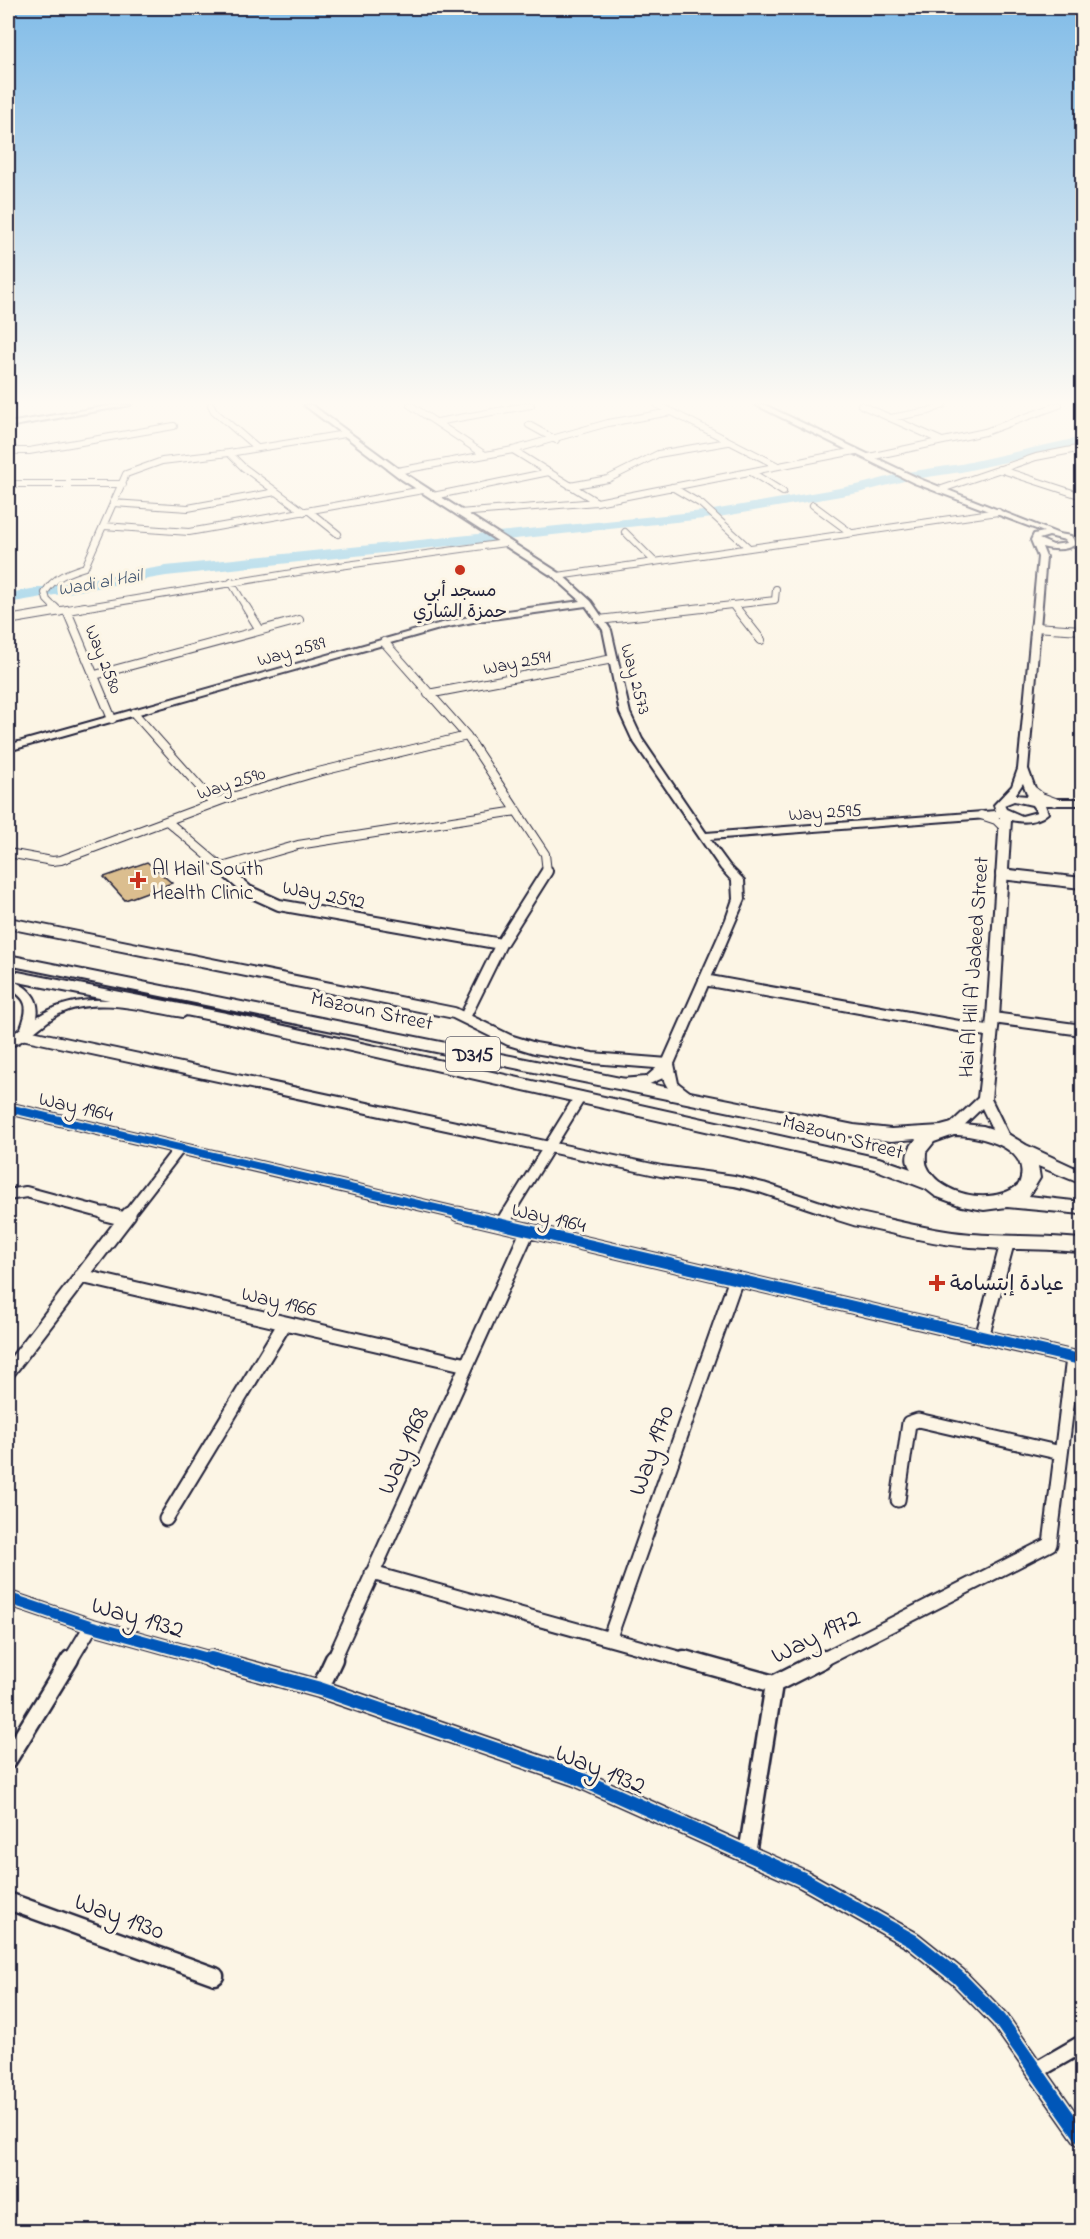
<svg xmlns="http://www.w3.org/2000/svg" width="1090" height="2239" font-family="'Indie Flower','Playpen Sans Arabic',sans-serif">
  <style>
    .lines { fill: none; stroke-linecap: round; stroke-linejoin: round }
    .river { fill: #86c9e7; fill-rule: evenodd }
    .building { fill: #dbbe8f; stroke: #22223b; stroke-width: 1.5 }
    .minor-far4-casing { stroke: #22223b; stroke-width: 8 }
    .minor-far3-casing { stroke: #22223b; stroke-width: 10 }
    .minor-far2-casing { stroke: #22223b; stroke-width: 14 }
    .minor-far1-casing { stroke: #22223b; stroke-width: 17 }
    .minor-casing { stroke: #22223b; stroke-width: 21 }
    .tertiary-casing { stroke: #22223b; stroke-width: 4 }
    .primary-casing { stroke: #22223b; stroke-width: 4 }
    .minor-far4 { stroke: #fcf5e5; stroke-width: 6 }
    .minor-far3 { stroke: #fcf5e5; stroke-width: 8 }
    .minor-far2 { stroke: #fcf5e5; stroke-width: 10 }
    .minor-far1 { stroke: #fcf5e5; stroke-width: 13 }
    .minor { stroke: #fcf5e5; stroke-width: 16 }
    .tertiary { fill: #fcf5e5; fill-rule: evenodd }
    .primary { fill: #fcf5e5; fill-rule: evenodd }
    .cycleway-far2-casing { stroke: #fcf5e5; stroke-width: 12 }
    .cycleway-far1-casing { stroke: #fcf5e5; stroke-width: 15 }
    .cycleway-casing { stroke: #fcf5e5; stroke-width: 18 }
    .cycleway-far2 { stroke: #0057b8; stroke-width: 8 }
    .cycleway-far1 { stroke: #0057b8; stroke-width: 11 }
    .cycleway { stroke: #0057b8; stroke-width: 14 }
    .poi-dot { fill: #c8321e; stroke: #fcf5e5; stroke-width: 2 }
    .labels { text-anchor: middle; stroke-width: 6; stroke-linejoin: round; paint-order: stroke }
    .far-water-label { font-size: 18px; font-style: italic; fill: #40546f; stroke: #fcf5e5 }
    .far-poi-label { font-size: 18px; fill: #22223b; stroke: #fcf5e5 }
    .far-street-label { font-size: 18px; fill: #22223b; stroke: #fcf5e5 }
    .shield { fill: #fcf5e5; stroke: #63616e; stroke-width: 1.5 }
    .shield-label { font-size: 20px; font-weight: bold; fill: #22223b }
    .poi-label { font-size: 21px; fill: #22223b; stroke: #fcf5e5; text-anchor: start }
    .street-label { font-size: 21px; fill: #22223b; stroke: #fcf5e5 }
    .near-street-label { font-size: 26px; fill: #22223b; stroke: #fcf5e5 }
  </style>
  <rect width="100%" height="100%" fill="#fcf5e5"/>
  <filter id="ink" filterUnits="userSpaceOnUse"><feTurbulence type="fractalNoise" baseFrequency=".0167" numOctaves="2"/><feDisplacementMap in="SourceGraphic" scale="12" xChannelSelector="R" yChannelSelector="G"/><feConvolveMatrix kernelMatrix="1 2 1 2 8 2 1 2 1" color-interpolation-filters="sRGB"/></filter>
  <g filter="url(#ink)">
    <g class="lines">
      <path class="river" d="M 1082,437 L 1082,445 L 961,472 L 908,480 L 858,493 L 713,518 L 166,576 L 8,603 L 8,593 L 166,566 L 713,510 L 857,485 L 907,472 L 961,464 Z"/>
    </g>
    <path class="building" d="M 147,862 L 172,883 L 125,900 L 104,877 Z"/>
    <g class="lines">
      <g class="minor-far4-casing">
        <path id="minor-far4" d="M 211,405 L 214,411 L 257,448
          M 410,405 L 485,455
          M 658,405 L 776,465
          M 861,405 L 942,441
          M 890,418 L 929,411 L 943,405
          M 437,422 L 531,405
          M 529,425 L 556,440
          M 8,447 L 17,451 L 29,451 L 174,426
          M 513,450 L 597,502
          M 869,457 L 985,432 L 1059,405
          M 999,469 L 1082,496
          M 397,471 L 513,450 L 608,423 L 671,412
          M 751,472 L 783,492
          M 8,484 L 123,484
          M 570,486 L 608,479 L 658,454 L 728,442
          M 672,487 L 701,504 L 749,548
          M 939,490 L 1036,457 L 1082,448
          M 433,496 L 549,472
          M 113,503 L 188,508 L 276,492
          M 813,505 L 851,533
          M 309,511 L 338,534
          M 304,512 L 243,467 L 229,453 L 345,434
          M 459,513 L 597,502 L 855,451
          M 104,526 L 189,532 L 423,490
          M 625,532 L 655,562
          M 1077,545 L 1082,545
          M 558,576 L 998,512
          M 231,582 L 247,609
          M 734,606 L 736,609
          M 56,609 L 47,600 L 45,593 C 53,577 69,572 85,567 L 126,474 L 162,461 L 229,453
          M 76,609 L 304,571 L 505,543
          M 697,609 L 775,600 L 776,589"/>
      </g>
      <g class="minor-far3-casing">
        <path id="minor-far3" d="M 54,607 L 59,612
          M 246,607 L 260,630
          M 735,607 L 761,640
          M 67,611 L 112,719
          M 8,620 L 85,607
          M 599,620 L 711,607
          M 1034,627 L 1082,630
          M 384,642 L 467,736 L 545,854 L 547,872
          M 95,675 L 299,620
          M 428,694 L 613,659
          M 134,713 L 214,803
          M 1032,790 L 1041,797 L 1055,802
          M 981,815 L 996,820 L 1004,828
          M 167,821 L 227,872
          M 8,853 L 52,861 L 61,860 L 225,799 L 314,773 L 467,736
          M 222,867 L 298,845 L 517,811"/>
      </g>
      <g class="minor-far2-casing">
        <path id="minor-far2" d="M 225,871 L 248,891 L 279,905 L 501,944
          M 1001,874 L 1082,883
          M 8,923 L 454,1013 L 509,1040 L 535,1048 L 592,1058 L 668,1064
          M 704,980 L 992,1032
          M 465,1017 L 501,944 L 547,871
          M 993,1018 L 1082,1030
          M 22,1034 L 661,1171 L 734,1181 L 763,1188 L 844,1215
          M 8,1108 L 465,1215
          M 8,1195 L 26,1192 L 111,1215
          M 128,1215 L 179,1149
          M 507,1215 L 580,1097"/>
      </g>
      <g class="minor-far1-casing">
        <path id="minor-far1" d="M 105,1214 L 125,1219
          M 458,1214 L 1082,1360
          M 840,1214 L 856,1219 C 892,1226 929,1237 966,1240 C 1005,1244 1043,1241 1082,1246
          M 502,1224 L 508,1214
          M 81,1276 L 467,1365
          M 982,1337 L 1007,1244
          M 8,1372 L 129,1214
          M 898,1500 L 909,1423 L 918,1420 L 1061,1453
          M 166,1519 L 285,1323
          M 372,1573 L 689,1661
          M 8,1598 L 91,1626 L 217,1661
          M 610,1637 L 736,1279
          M 70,1661 L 91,1626
          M 333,1661 L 528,1230
          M 820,1661 L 1050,1544 L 1073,1358"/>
      </g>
      <g class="minor-casing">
        <path id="minor" d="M 211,1659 L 320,1689 L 576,1777 L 803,1879 L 913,1941 L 958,1977 L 1000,2020 L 1082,2137
          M 684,1659 L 774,1684 L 823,1659
          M 320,1689 L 334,1659
          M 8,1760 L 70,1659
          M 747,1854 L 774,1684
          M 8,1901 L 215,1976
          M 1037,2070 L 1082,2044"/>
      </g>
      <g class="tertiary-casing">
        <path id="tertiary" d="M 115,405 L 131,405 L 8,427 L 8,423 Z
          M 304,405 L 312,405 L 407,475 L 561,574 L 591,601 L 611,630 L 630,713 L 642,739 L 706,833 L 996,811 L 994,805 L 1012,786 L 1018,769 L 1038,557 L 1031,540 L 1034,534 L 1044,532 L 914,483 L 756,405 L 765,405 L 920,479 L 1059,534 L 1071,536 L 1076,544 C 1066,551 1054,550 1042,547 L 1046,557 L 1028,769 L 1039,799 L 1082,799 L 1082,805 L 1045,805 L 1048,813 C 1038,822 1024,823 1011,820 L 999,1018 L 991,1099 L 1010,1138 L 1008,1141 L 998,1141 L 982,1108 L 957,1132 L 947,1132 L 945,1129 L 978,1098 L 987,1018 L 1000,817 L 710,839 L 729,865 L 744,880 L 745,899 L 674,1064 L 678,1083 L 695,1096 L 688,1100 C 675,1097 667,1090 663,1078 L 645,1086 L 621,1085 L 619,1082 L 621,1079 L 646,1077 L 662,1063 L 726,919 L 733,899 L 732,881 L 721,869 L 632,739 L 620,713 L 603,630 L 586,606 L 478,621 L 443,628 L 8,751 L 8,745 L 438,624 L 478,615 L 581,601 L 555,578 L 401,479 ZM 1049,536 L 1065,540 L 1067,543 L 1053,545 L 1039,539 ZM 1023,783 L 1028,796 L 1015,795 ZM 1014,801 L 1032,805 L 1037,812 L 1022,816 L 1006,809 L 1004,805 Z
          M 8,979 C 26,985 41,997 37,1017 C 81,988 134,1003 183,1009 L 189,1013 L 183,1017 C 145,1011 95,996 59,1014 C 42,1023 27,1042 8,1047 L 8,1038 L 21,1028 C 29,1007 28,999 8,988 Z"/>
      </g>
      <g class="primary-casing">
        <path id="primary" d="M 8,955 L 854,1125 L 891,1129 L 941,1126 L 952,1123 L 983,1126 L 1008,1134 L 1026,1145 L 1082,1171 L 1082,1184 L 1038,1166 L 1040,1178 L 1029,1196 L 1082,1202 L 1082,1214 L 1007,1207 L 984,1210 L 962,1206 L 935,1196 L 926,1189 L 874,1169 L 226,1023 L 8,980 L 8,970 L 226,1013 L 879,1158 L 911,1169 C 903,1158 909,1148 916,1139 L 891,1141 L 854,1137 L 8,965 ZM 954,1135 C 978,1135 1034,1147 1019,1184 C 996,1206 940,1197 927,1166 C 925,1162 926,1156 926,1152 L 934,1142 Z"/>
      </g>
      <use href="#minor-far4" class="minor-far4"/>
      <use href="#minor-far3" class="minor-far3"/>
      <use href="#minor-far2" class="minor-far2"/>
      <use href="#minor-far1" class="minor-far1"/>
      <use href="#minor" class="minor"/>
      <use href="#tertiary" class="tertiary"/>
      <use href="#primary" class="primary"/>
      <g class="cycleway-far2-casing">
        <path id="cycleway-far2" d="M 8,1108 L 465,1215"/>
      </g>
      <g class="cycleway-far1-casing">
        <path id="cycleway-far1" d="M 458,1214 L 1082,1360
          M 8,1598 L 91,1626 L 217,1661"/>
      </g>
      <g class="cycleway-casing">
        <path id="cycleway" d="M 211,1659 L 320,1689 L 576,1777 L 803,1879 L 913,1941 L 958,1977 L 1000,2020 L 1082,2137"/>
      </g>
      <use href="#cycleway-far2" class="cycleway-far2"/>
      <use href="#cycleway-far1" class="cycleway-far1"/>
      <use href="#cycleway" class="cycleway"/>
    </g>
  </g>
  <linearGradient id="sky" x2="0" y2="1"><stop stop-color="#81bce8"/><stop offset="0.56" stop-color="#fefaf3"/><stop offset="1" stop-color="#fefaf3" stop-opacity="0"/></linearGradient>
  <rect width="1090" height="719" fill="url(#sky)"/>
  <g class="poi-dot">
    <circle cx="460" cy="570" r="6"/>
    <path d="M135 871h6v6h6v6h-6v6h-6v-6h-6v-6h6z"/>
    <path d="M934 1274h6v6h6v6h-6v6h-6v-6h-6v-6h6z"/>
  </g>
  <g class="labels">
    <g class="far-water-label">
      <text transform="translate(100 582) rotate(-10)" y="6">Wadi al Hail</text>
    </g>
    <g class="far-poi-label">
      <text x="460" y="596">مسجد أبي<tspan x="460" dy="21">حمزة الشاري</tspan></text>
    </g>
    <g class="far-street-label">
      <text transform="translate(291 651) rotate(-16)" y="6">Way 2589</text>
      <text transform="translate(104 659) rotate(68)" y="6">Way 2580</text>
      <text transform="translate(517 662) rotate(-11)" y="6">Way 2591</text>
      <text transform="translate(636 679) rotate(75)" y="6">Way 2573</text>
      <text transform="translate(231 783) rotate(-18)" y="6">Way 2590</text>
      <text transform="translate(825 812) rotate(-4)" y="6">Way 2595</text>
    </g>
    <rect class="shield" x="446" y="1037" width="54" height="34" rx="4.5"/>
    <g class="shield-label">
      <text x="473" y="1061">D315</text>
    </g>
    <g class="poi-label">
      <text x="152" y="875">Al Hail South<tspan x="152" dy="24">Health Clinic</tspan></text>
      <text x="950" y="1290">عيادة إبتسامة</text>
    </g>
    <g class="street-label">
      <text transform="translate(324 894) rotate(11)" y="7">Way 2592</text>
      <text transform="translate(973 967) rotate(-86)" y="7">Hai Al Hil A' Jadeed Street</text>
      <text transform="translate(372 1010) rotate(12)" y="7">Mazoun Street</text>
      <text transform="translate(76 1106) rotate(13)" y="7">Way 1964</text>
      <text transform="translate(843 1136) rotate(15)" y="7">Mazoun Street</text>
      <text transform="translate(549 1217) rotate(13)" y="7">Way 1964</text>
      <text transform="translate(279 1301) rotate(13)" y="7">Way 1966</text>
    </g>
    <g class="near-street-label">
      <text transform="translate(402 1450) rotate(-66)" y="9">Way 1968</text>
      <text transform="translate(650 1450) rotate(-71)" y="9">Way 1970</text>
      <text transform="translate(138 1616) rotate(16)" y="9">Way 1932</text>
      <text transform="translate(815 1635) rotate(-26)" y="9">Way 1972</text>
      <text transform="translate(601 1768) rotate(22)" y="9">Way 1932</text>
      <text transform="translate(120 1915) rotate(20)" y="9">Way 1930</text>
    </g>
  </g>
  <rect width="1090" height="2239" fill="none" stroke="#fcf5e5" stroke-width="30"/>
  <rect x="15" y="15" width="1060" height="2209" fill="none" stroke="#22223b" stroke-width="2" filter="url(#ink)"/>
</svg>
